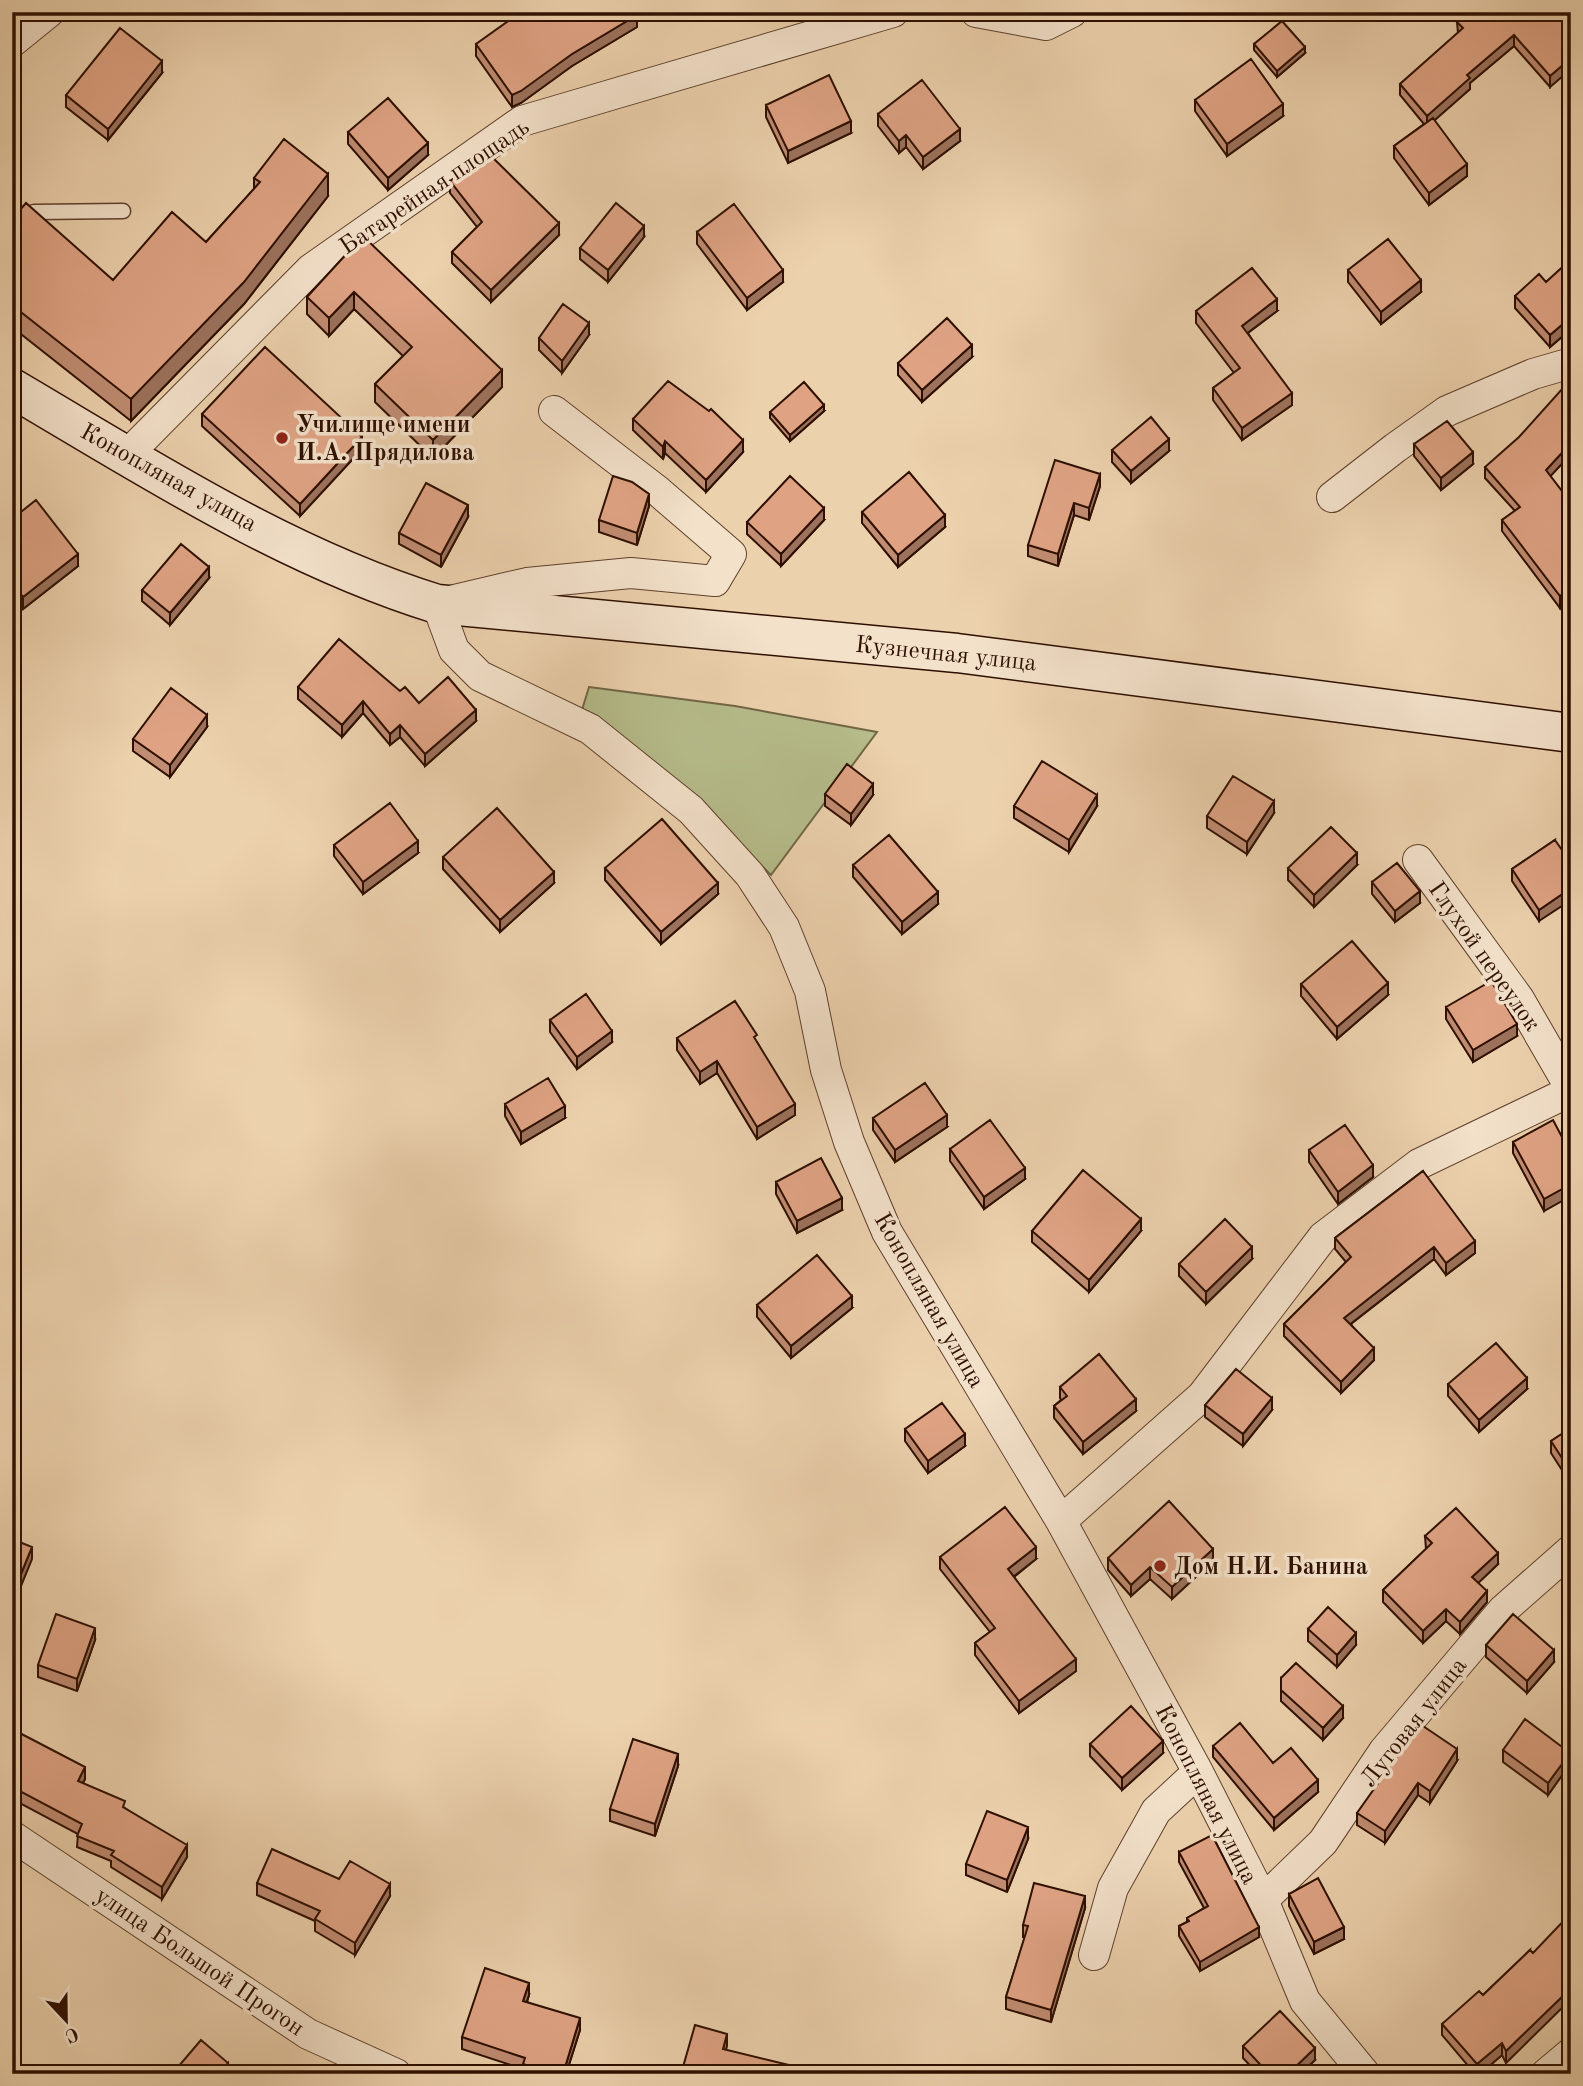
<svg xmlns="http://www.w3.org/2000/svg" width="1583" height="2086" font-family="'Old Standard TT',serif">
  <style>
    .green { fill: #b6bc8b; stroke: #726646; stroke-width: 2 }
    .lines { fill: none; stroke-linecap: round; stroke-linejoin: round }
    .service-casing { stroke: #5e402b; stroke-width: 17 }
    .minor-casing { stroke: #5e402b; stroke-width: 32 }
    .secondary-casing { stroke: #2e0f00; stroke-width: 41 }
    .service { stroke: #f3e1ca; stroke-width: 14 }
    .minor { stroke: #f3e1ca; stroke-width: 30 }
    .secondary { stroke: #f3e1ca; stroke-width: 38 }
    .wall { fill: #c08c72; stroke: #2e0f00; stroke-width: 2 }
    .shaded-wall { fill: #9c725c; stroke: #2e0f00; stroke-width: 2 }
    .building { fill: #dfa384; stroke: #2e0f00; stroke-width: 2 }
    .poi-dot { fill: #8f2418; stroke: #f3e1ca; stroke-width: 2.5 }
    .labels { text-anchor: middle; stroke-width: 7; stroke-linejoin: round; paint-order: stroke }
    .street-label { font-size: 24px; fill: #2e0f00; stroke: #f3e1ca }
    .poi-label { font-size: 24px; font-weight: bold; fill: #2e0f00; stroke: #f3e1ca; text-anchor: start }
  </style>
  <rect width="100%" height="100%" fill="#ecd1ad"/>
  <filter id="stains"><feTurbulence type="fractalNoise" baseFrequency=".00286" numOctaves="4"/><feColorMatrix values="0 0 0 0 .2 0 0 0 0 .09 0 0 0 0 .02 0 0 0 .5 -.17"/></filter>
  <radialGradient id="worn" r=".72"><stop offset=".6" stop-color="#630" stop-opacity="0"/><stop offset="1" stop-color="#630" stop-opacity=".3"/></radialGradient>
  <path class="green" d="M 589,687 L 735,706 L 877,732 L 771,875 L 695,800 L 582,710 Z"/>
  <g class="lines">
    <g class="service-casing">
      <path id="service" d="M 12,219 L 34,212 L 123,211"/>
    </g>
    <g class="minor-casing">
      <path id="minor" d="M 976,12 L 1046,25 L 1072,12
        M 12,42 L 49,12
        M 554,411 L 659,492 L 731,554 L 715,581 L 631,573 L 527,583 L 437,604 L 454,650 L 480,676 L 590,729 L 691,810 L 750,875 L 784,927 L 810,991 L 826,1070 L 849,1142 L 887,1232 L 1061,1521 L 1198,1772 L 1263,1900 L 1305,2001 L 1365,2074
        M 127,455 L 311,269 L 522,121 L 893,12
        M 1332,497 L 1395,448 L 1447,411 L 1533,374 L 1571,363
        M 1418,860 L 1519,999 L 1571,1089
        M 1061,1521 L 1202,1396 L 1323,1237 L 1419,1164 L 1571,1091
        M 12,1836 L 308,2034 L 396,2074
        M 1263,1900 L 1323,1842 L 1384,1751 L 1503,1610 L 1571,1550
        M 1094,1955 L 1113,1888 L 1156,1811 L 1198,1772
        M 1546,2074 L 1571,2053"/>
    </g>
    <g class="secondary-casing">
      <path id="secondary" d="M 12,388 C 148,468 285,557 437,604 L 957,653 L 1571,733"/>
    </g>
    <use href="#service" class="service"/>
    <use href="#minor" class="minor"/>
    <use href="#secondary" class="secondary"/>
  </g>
  <path class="wall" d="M 1451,12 L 1571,12 L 1550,87 L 1514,46 L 1470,83 L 1470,89 L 1434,120 L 1467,176 L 1429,205 L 1394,158 L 1394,146 L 1424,124 L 1400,95 L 1400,84 L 1458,33 L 1457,22 L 1458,21 Z
    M 637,27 L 572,66 L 521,103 L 512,107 L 476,56 L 476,44 Z
    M 1254,44 L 1305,53 L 1277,77 L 1254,50 Z
    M 162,73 L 108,140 L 66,107 L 66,95 Z
    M 1195,100 L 1283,116 L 1227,156 L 1195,111 Z
    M 766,105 L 851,133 L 788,163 L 766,117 Z
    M 878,114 L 960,141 L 923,169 L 906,147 L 899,153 L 878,126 Z
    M 348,132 L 428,155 L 388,190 L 348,144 Z
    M 254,178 L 328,196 L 244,304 L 131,421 L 12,327 L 12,219 L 113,280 L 206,242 L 254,189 Z
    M 450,181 L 559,235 L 491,302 L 452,263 L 452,252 L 477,227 L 450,193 Z
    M 697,232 L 783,282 L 747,310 L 697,244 Z
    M 363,236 L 502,387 L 433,458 L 375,402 L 375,384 L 403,356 L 354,309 L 329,336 L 307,314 L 307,297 Z
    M 644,237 L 608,282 L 580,259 L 580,248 Z
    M 1571,263 L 1571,329 L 1550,347 L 1515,308 L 1515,296 L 1546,282 Z
    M 1348,270 L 1421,292 L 1381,324 L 1348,282 Z
    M 1196,311 L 1277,311 L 1248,333 L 1292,405 L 1242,440 L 1213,400 L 1213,388 L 1234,373 L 1196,323 Z
    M 589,335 L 562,373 L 539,350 L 539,338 Z
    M 972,357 L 922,402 L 898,375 L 898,363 Z
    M 824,411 L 790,441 L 770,418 L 770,412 Z
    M 202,414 L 362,449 L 300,516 L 202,426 Z
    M 633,419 L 743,452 L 706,492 L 665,453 L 663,459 L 633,430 Z
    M 1414,444 L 1473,464 L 1441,490 L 1414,456 Z
    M 1112,450 L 1169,451 L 1131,483 L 1112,462 Z
    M 1571,454 L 1550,476 L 1571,503 L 1560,608 L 1502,531 L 1502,520 L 1515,511 L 1485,478 L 1485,467 Z
    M 1100,474 L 1100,486 L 1089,520 L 1074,515 L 1058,566 L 1028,556 L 1028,545 Z
    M 649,506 L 637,545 L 599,532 L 599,520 Z
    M 862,512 L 945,527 L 898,567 L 862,523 Z
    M 468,517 L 441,567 L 399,544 L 399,533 Z
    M 12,519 L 78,566 L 23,609 L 12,596 Z
    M 824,520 L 781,566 L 747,534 L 747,522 Z
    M 209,578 L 170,625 L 142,601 L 142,590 Z
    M 298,687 L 400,691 L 419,703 L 476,721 L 425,766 L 400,737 L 390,745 L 363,713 L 342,737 L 298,699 Z
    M 207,727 L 170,777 L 133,751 L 133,739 Z
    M 825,794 L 873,795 L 851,825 L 825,806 Z
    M 1014,806 L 1097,806 L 1069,852 L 1014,818 Z
    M 1274,813 L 1247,854 L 1207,828 L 1207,816 Z
    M 1555,840 L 1539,921 L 1512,881 L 1512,869 Z
    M 334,845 L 418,853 L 363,894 L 334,856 Z
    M 443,857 L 554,883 L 500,932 L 443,869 Z
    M 853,865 L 938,904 L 902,934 L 853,877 Z
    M 1357,865 L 1314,907 L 1288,880 L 1288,868 Z
    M 605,868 L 718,894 L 661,944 L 605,880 Z
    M 1372,882 L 1420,903 L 1395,922 L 1372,894 Z
    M 1301,984 L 1388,995 L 1337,1039 L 1301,996 Z
    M 1446,1007 L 1517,1036 L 1473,1062 L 1446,1019 Z
    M 550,1020 L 612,1042 L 577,1069 L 550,1032 Z
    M 677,1038 L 757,1042 L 795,1115 L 757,1139 L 717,1073 L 700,1084 L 677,1050 Z
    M 505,1104 L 565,1118 L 521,1144 L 505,1116 Z
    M 873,1118 L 947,1127 L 895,1162 L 873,1130 Z
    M 1513,1142 L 1571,1154 L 1544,1211 L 1513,1153 Z
    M 950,1149 L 1025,1179 L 984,1209 L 950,1161 Z
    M 1309,1150 L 1373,1177 L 1338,1204 L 1309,1162 Z
    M 1423,1171 L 1475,1253 L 1446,1275 L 1434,1259 L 1351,1324 L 1374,1360 L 1341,1393 L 1284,1336 L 1284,1324 L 1346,1262 L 1335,1249 L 1335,1238 Z
    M 776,1182 L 842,1210 L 797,1233 L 776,1194 Z
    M 1032,1231 L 1141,1231 L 1089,1292 L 1032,1242 Z
    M 1252,1259 L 1206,1304 L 1179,1276 L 1179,1264 Z
    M 757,1305 L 852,1308 L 791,1358 L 757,1317 Z
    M 1448,1384 L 1527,1389 L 1479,1432 L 1448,1396 Z
    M 1060,1387 L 1136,1411 L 1083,1454 L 1054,1418 L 1054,1406 L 1061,1400 L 1060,1398 Z
    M 1205,1405 L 1272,1410 L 1243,1446 L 1205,1417 Z
    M 1571,1428 L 1571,1484 L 1551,1453 L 1551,1441 Z
    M 905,1429 L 965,1446 L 928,1473 L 905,1441 Z
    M 1425,1536 L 1498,1564 L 1478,1583 L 1487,1602 L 1460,1634 L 1446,1621 L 1423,1643 L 1383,1602 L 1383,1590 L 1426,1549 Z
    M 940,1557 L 1036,1559 L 1014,1577 L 1076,1671 L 1019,1713 L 975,1655 L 975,1643 L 990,1632 L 940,1569 Z
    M 1108,1558 L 1213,1561 L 1172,1599 L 1150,1579 L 1131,1596 L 1108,1570 Z
    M 1308,1629 L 1356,1645 L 1337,1667 L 1308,1641 Z
    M 95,1640 L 77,1691 L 38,1677 L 38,1665 Z
    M 1486,1645 L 1554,1662 L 1527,1693 L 1486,1657 Z
    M 1281,1678 L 1343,1718 L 1323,1740 L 1281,1701 Z
    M 12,1729 L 85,1779 L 83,1783 L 125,1808 L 187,1857 L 162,1899 L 111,1867 L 111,1861 L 77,1847 L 78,1834 L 12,1799 Z
    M 1090,1744 L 1163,1753 L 1122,1790 L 1090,1756 Z
    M 1213,1746 L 1318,1792 L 1274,1830 L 1213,1757 Z
    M 1503,1750 L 1570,1764 L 1548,1795 L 1503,1762 Z
    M 1457,1761 L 1430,1803 L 1418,1795 L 1385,1843 L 1357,1825 L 1357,1813 Z
    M 678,1766 L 655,1836 L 610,1821 L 610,1809 Z
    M 1028,1839 L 1007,1892 L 966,1875 L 966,1864 Z
    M 1179,1852 L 1259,1937 L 1200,1971 L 1179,1936 L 1179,1926 L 1187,1922 L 1187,1918 L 1204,1908 L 1179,1862 Z
    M 339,1879 L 390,1896 L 355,1955 L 315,1931 L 315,1921 L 257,1895 L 257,1883 Z
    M 1289,1894 L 1344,1939 L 1314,1954 L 1289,1906 Z
    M 1085,1908 L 1051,2022 L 1006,2009 L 1006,1997 L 1025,1937 L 1023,1937 L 1023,1925 Z
    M 1530,1950 L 1506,2063 L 1502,2055 L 1480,2074 L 1475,2074 L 1442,2035 L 1442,2024 L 1483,1995 Z
    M 529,1995 L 527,2002 L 580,2030 L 566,2074 L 523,2074 L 523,2069 L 462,2049 L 462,2037 Z
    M 1243,2046 L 1315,2060 L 1300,2074 L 1258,2074 L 1243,2058 Z"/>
  <path class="shaded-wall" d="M 707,12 L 718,12 L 707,19 Z
    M 637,15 L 637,27 L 572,66 L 521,103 L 512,107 L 512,95 L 572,54 Z
    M 1514,35 L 1514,46 L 1470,83 L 1470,89 L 1427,127 L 1427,116 L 1467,75 Z
    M 1305,47 L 1305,53 L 1277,77 L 1277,71 Z
    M 1571,58 L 1571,69 L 1550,87 L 1550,76 Z
    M 162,61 L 162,73 L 108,140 L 108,129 Z
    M 1283,104 L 1283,116 L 1227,156 L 1227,144 Z
    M 851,121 L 851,133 L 788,163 L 788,151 Z
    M 960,129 L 960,141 L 923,169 L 923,157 Z
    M 906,135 L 906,147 L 899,153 L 899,141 Z
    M 428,143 L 428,155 L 388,190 L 388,178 Z
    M 1467,164 L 1467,176 L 1429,205 L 1429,193 Z
    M 328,174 L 328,196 L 244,304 L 131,421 L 131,399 Z
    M 559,223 L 559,235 L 491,302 L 491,290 Z
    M 644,226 L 644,237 L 608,282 L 608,270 Z
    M 783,270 L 783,282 L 747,310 L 747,298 Z
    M 1421,280 L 1421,292 L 1381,324 L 1381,312 Z
    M 354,292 L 354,309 L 329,336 L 329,318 Z
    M 1277,299 L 1277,311 L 1242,337 L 1242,326 Z
    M 1571,317 L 1571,329 L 1550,347 L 1550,335 Z
    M 589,323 L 589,335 L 562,373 L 562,361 Z
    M 972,345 L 972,357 L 922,402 L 922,390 Z
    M 502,370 L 502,387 L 433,458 L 433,440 Z
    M 1292,393 L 1292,405 L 1242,440 L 1242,428 Z
    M 824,405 L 824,411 L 790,441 L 790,435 Z
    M 362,437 L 362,449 L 300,516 L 300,504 Z
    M 1169,439 L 1169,451 L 1131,483 L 1131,471 Z
    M 743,440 L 743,452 L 706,492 L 706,480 Z
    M 665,441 L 665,453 L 663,459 L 663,447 Z
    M 1571,443 L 1571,454 L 1546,481 L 1546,470 Z
    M 1473,452 L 1473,464 L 1441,490 L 1441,478 Z
    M 1100,474 L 1100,486 L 1089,520 L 1089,508 Z
    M 649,494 L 649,506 L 637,545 L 637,533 Z
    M 1074,503 L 1074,515 L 1058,566 L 1058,554 Z
    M 468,505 L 468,517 L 441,567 L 441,555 Z
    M 824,508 L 824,520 L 781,566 L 781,554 Z
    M 945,515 L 945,527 L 898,567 L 898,555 Z
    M 78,554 L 78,566 L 23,609 L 23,597 Z
    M 209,567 L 209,578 L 170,625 L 170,613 Z
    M 1571,588 L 1571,599 L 1560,608 L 1560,596 Z
    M 363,701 L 363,713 L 342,737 L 342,725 Z
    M 476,710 L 476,721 L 425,766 L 425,754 Z
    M 207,715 L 207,727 L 170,777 L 170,765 Z
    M 400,725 L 400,737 L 390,745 L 390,734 Z
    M 873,784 L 873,795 L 851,825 L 851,814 Z
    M 1097,795 L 1097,806 L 1069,852 L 1069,840 Z
    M 1274,801 L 1274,813 L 1247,854 L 1247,842 Z
    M 418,841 L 418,853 L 363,894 L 363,882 Z
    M 1357,853 L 1357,865 L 1314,907 L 1314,895 Z
    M 554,872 L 554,883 L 500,932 L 500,920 Z
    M 718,883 L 718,894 L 661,944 L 661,932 Z
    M 1571,888 L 1571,900 L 1539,921 L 1539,910 Z
    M 1420,891 L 1420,903 L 1395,922 L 1395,911 Z
    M 938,892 L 938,904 L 902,934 L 902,922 Z
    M 1388,983 L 1388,995 L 1337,1039 L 1337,1027 Z
    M 1517,1024 L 1517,1036 L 1473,1062 L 1473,1050 Z
    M 612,1031 L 612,1042 L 577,1069 L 577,1057 Z
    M 717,1061 L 717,1073 L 700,1084 L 700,1072 Z
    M 795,1104 L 795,1115 L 757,1139 L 757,1127 Z
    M 565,1106 L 565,1118 L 521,1144 L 521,1132 Z
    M 947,1115 L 947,1127 L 895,1162 L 895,1150 Z
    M 1373,1165 L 1373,1177 L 1338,1204 L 1338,1192 Z
    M 1025,1168 L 1025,1179 L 984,1209 L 984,1197 Z
    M 1571,1184 L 1571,1196 L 1544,1211 L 1544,1199 Z
    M 842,1198 L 842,1210 L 797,1233 L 797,1221 Z
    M 1141,1219 L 1141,1231 L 1089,1292 L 1089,1280 Z
    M 1475,1241 L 1475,1253 L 1446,1275 L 1446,1263 Z
    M 1252,1247 L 1252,1259 L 1206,1304 L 1206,1292 Z
    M 1434,1247 L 1434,1259 L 1344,1329 L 1344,1318 Z
    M 852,1296 L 852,1308 L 791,1358 L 791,1346 Z
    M 1374,1348 L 1374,1360 L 1341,1393 L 1341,1382 Z
    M 1527,1378 L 1527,1389 L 1479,1432 L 1479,1420 Z
    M 1272,1398 L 1272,1410 L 1243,1446 L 1243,1434 Z
    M 1136,1399 L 1136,1411 L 1083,1454 L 1083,1442 Z
    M 965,1434 L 965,1446 L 928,1473 L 928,1461 Z
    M 32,1547 L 32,1559 L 12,1608 L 12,1596 Z
    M 1036,1547 L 1036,1559 L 1008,1581 L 1008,1569 Z
    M 1213,1549 L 1213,1561 L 1172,1599 L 1172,1587 Z
    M 1498,1553 L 1498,1564 L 1472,1589 L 1472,1577 Z
    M 1150,1567 L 1150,1579 L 1131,1596 L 1131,1585 Z
    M 1487,1591 L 1487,1602 L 1460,1634 L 1460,1622 Z
    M 1446,1609 L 1446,1621 L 1423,1643 L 1423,1631 Z
    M 95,1628 L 95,1640 L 77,1691 L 77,1679 Z
    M 1356,1633 L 1356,1645 L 1337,1667 L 1337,1655 Z
    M 1554,1650 L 1554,1662 L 1527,1693 L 1527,1681 Z
    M 1076,1659 L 1076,1671 L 1019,1713 L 1019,1701 Z
    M 1343,1706 L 1343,1718 L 1323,1740 L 1323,1728 Z
    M 1163,1741 L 1163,1753 L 1122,1790 L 1122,1778 Z
    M 1457,1749 L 1457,1761 L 1430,1803 L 1430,1791 Z
    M 1570,1753 L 1570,1764 L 1548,1795 L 1548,1783 Z
    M 678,1754 L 678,1766 L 655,1836 L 655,1824 Z
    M 85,1767 L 85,1779 L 78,1792 L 78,1781 Z
    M 1318,1780 L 1318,1792 L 1274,1830 L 1274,1818 Z
    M 1418,1783 L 1418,1795 L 1385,1843 L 1385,1831 Z
    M 1028,1827 L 1028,1839 L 1007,1892 L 1007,1880 Z
    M 187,1845 L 187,1857 L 162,1899 L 162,1887 Z
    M 390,1884 L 390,1896 L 355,1955 L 355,1943 Z
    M 1085,1896 L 1085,1908 L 1051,2022 L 1051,2010 Z
    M 17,1899 L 17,1911 L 12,1917 L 12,1906 Z
    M 1259,1927 L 1259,1937 L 1200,1971 L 1200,1962 Z
    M 1344,1927 L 1344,1939 L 1314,1954 L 1314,1942 Z
    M 529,1983 L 529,1995 L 523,2013 L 523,2001 Z
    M 1571,1988 L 1571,1999 L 1506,2063 L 1506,2051 Z
    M 580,2018 L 580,2030 L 566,2074 L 563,2074 Z
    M 727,2034 L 727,2046 L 723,2061 L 723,2049 Z
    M 1502,2043 L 1502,2055 L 1480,2074 L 1477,2074 L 1477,2064 Z
    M 1315,2048 L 1315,2060 L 1300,2074 L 1288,2074 Z
    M 228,2063 L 228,2074 L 218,2074 Z"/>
  <path class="building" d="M 521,12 L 635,12 L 637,15 L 572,54 L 521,91 L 512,95 L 476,44 Z
    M 1461,12 L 1571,12 L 1571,58 L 1550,76 L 1514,35 L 1467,75 L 1470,78 L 1427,116 L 1400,84 L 1463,28 L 1457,22 L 1464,16 Z
    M 1282,21 L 1305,47 L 1277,71 L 1254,44 Z
    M 120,28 L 162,61 L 108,129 L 66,95 Z
    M 1251,59 L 1283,104 L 1227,144 L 1195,100 Z
    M 829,75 L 851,121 L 788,151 L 766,105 Z
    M 922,80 L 960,129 L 923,157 L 906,135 L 899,141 L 878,114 Z
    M 388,98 L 428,143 L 388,178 L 348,132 Z
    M 1433,118 L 1467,164 L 1429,193 L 1394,146 Z
    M 284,139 L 328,174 L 244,282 L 131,399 L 12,305 L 12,219 L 26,203 L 113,280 L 172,212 L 206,242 L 260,182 L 254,178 Z
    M 489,154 L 559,223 L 491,290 L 452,252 L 482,222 L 450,181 Z
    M 616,203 L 644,226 L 608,270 L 580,248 Z
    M 734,204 L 783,270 L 747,298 L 697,232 Z
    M 363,236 L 502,370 L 433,440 L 375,384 L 412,347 L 354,292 L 329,318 L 307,297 Z
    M 1388,239 L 1421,280 L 1381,312 L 1348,270 Z
    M 1569,261 L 1571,263 L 1571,317 L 1550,335 L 1515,296 L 1539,274 L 1546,282 Z
    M 1252,268 L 1277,299 L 1242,326 L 1292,393 L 1242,428 L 1213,388 L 1240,368 L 1196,311 Z
    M 563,304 L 589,323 L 562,361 L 539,338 Z
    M 947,318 L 972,345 L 922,390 L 898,363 Z
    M 265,347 L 362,437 L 300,504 L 202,414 Z
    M 1571,379 L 1571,443 L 1546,470 L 1571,503 L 1571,588 L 1560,596 L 1502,520 L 1520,507 L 1485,467 L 1519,437 Z
    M 668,381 L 709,411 L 711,409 L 743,440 L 706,480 L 665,441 L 663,447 L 633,419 Z
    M 804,382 L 824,405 L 790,435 L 770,412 Z
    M 1151,417 L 1169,439 L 1131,471 L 1112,450 Z
    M 1447,421 L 1473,452 L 1441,478 L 1414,444 Z
    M 1055,460 L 1100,474 L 1089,508 L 1074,503 L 1058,554 L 1028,545 Z
    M 909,472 L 945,515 L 898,555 L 862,512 Z
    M 613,476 L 632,482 L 649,494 L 637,533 L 599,520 Z
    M 790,476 L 824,508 L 781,554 L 747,522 Z
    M 426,483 L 468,505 L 441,555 L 399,533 Z
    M 36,500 L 78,554 L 23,597 L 12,584 L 12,519 Z
    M 181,544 L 209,567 L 170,613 L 142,590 Z
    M 339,639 L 400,691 L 405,687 L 419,703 L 448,677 L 476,710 L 425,754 L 400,725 L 390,734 L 363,701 L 342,725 L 298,687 Z
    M 171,688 L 207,715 L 170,765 L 133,739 Z
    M 1042,761 L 1097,795 L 1069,840 L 1014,806 Z
    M 847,764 L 873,784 L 851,814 L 825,794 Z
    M 1233,776 L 1274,801 L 1247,842 L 1207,816 Z
    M 390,803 L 418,841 L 363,882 L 334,845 Z
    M 497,808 L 554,872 L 500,920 L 443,857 Z
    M 662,819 L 718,883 L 661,932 L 605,868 Z
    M 1331,827 L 1357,853 L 1314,895 L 1288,868 Z
    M 889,835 L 938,892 L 902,922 L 853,865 Z
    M 1555,840 L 1571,863 L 1571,888 L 1539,910 L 1512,869 Z
    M 1397,863 L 1420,891 L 1395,911 L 1372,882 Z
    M 1352,941 L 1388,983 L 1337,1027 L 1301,984 Z
    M 1491,981 L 1517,1024 L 1473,1050 L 1446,1007 Z
    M 586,994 L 612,1031 L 577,1057 L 550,1020 Z
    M 735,1001 L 757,1035 L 754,1037 L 795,1104 L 757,1127 L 717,1061 L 700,1072 L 677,1038 Z
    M 548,1078 L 565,1106 L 521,1132 L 505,1104 Z
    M 925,1083 L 947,1115 L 895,1150 L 873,1118 Z
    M 990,1120 L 1025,1168 L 984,1197 L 950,1149 Z
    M 1553,1120 L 1571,1154 L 1571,1184 L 1544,1199 L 1513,1142 Z
    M 1345,1125 L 1373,1165 L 1338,1192 L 1309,1150 Z
    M 821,1158 L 842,1198 L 797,1221 L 776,1182 Z
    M 1083,1170 L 1141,1219 L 1089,1280 L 1032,1231 Z
    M 1423,1171 L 1475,1241 L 1446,1263 L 1434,1247 L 1344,1318 L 1374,1348 L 1341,1382 L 1284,1324 L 1351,1257 L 1335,1238 Z
    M 1225,1219 L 1252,1247 L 1206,1292 L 1179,1264 Z
    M 817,1255 L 852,1296 L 791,1346 L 757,1305 Z
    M 1496,1343 L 1527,1378 L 1479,1420 L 1448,1384 Z
    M 1099,1354 L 1136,1399 L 1083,1442 L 1054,1406 L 1067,1396 L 1060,1387 Z
    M 1236,1369 L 1272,1398 L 1243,1434 L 1205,1405 Z
    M 942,1403 L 965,1434 L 928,1461 L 905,1429 Z
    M 1571,1428 L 1571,1472 L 1551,1441 Z
    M 1169,1501 L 1213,1549 L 1172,1587 L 1150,1567 L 1131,1585 L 1108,1558 Z
    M 1005,1507 L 1036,1547 L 1008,1569 L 1076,1659 L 1019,1701 L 975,1643 L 995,1628 L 940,1557 Z
    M 1456,1508 L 1498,1553 L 1472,1577 L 1487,1591 L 1460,1622 L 1446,1609 L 1423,1631 L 1383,1590 L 1432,1543 L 1425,1536 Z
    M 12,1539 L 32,1547 L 12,1596 Z
    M 1328,1607 L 1356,1633 L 1337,1655 L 1308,1629 Z
    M 56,1614 L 95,1628 L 77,1679 L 38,1665 Z
    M 1513,1614 L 1554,1650 L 1527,1681 L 1486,1645 Z
    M 1296,1663 L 1343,1706 L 1323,1728 L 1281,1690 L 1281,1678 Z
    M 1131,1706 L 1163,1741 L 1122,1778 L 1090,1744 Z
    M 1525,1719 L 1570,1753 L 1548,1783 L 1503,1750 Z
    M 1240,1723 L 1273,1763 L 1291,1748 L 1318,1780 L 1274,1818 L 1213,1746 Z
    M 1420,1724 L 1457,1749 L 1430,1791 L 1418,1783 L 1385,1831 L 1357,1813 Z
    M 12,1729 L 85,1767 L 78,1781 L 125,1801 L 123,1807 L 187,1845 L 162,1887 L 111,1855 L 114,1851 L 77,1836 L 82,1824 L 12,1787 Z
    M 633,1739 L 678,1754 L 655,1824 L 610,1809 Z
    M 987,1811 L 1028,1827 L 1007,1880 L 966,1864 Z
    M 1212,1835 L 1259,1927 L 1200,1962 L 1179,1926 L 1189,1921 L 1187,1918 L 1208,1906 L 1179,1852 Z
    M 272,1849 L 339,1879 L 350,1861 L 390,1884 L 355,1943 L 315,1919 L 320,1911 L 257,1883 Z
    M 1318,1878 L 1344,1927 L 1314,1942 L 1289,1894 Z
    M 1034,1883 L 1085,1896 L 1051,2010 L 1006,1997 L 1028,1926 L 1023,1925 Z
    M 12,1896 L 17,1899 L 12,1906 Z
    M 1571,1913 L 1571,1988 L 1506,2051 L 1502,2043 L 1477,2064 L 1442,2024 L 1479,1991 L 1483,1995 L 1530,1950 L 1533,1953 Z
    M 485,1968 L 529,1983 L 523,2001 L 580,2018 L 563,2074 L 554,2074 L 523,2064 L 525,2058 L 462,2037 Z
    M 1280,2011 L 1315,2048 L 1288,2074 L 1269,2074 L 1243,2046 Z
    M 695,2025 L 727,2034 L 723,2049 L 789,2065 L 787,2074 L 681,2074 Z
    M 201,2040 L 228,2063 L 218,2074 L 172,2074 Z
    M 1571,2064 L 1571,2074 L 1559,2074 Z"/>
  <g class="poi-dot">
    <circle cx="282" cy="438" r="7"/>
    <circle cx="1160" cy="1566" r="7"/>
  </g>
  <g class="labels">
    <g class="street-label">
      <text transform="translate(434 186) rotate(-34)" y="8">Батарейная площадь</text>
      <text transform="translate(169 477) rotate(29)" y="8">Конопляная улица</text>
      <text transform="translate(946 653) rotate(6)" y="8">Кузнечная улица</text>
      <text transform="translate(1485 956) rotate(55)" y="8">Глухой переулок</text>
      <text transform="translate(930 1300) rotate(60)" y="8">Конопляная улица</text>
      <text transform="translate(1413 1722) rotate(-52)" y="8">Луговая улица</text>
      <text transform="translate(1207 1794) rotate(63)" y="8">Конопляная улица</text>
      <text transform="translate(200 1961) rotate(34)" y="8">улица Большой Прогон</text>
    </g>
    <g class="poi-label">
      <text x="296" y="432">Училище имени<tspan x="296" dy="28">И.А. Прядилова</tspan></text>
      <text x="1174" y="1574">Дом Н.И. Банина</text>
    </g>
  </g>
  <rect width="1583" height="2086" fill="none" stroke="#ecd1ad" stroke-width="42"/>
  <rect x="14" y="14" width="1555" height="2058" fill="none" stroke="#2e0f00" stroke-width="3.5"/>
  <rect x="21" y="21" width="1541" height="2044" fill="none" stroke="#2e0f00" stroke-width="2"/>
  <g transform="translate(66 2020) rotate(158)" stroke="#f3e1ca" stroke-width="5" paint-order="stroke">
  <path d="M0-5L12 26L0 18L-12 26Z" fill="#2e0f00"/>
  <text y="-10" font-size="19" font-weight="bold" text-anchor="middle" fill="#2e0f00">С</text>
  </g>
  <rect width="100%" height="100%" filter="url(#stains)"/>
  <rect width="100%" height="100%" fill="url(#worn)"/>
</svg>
